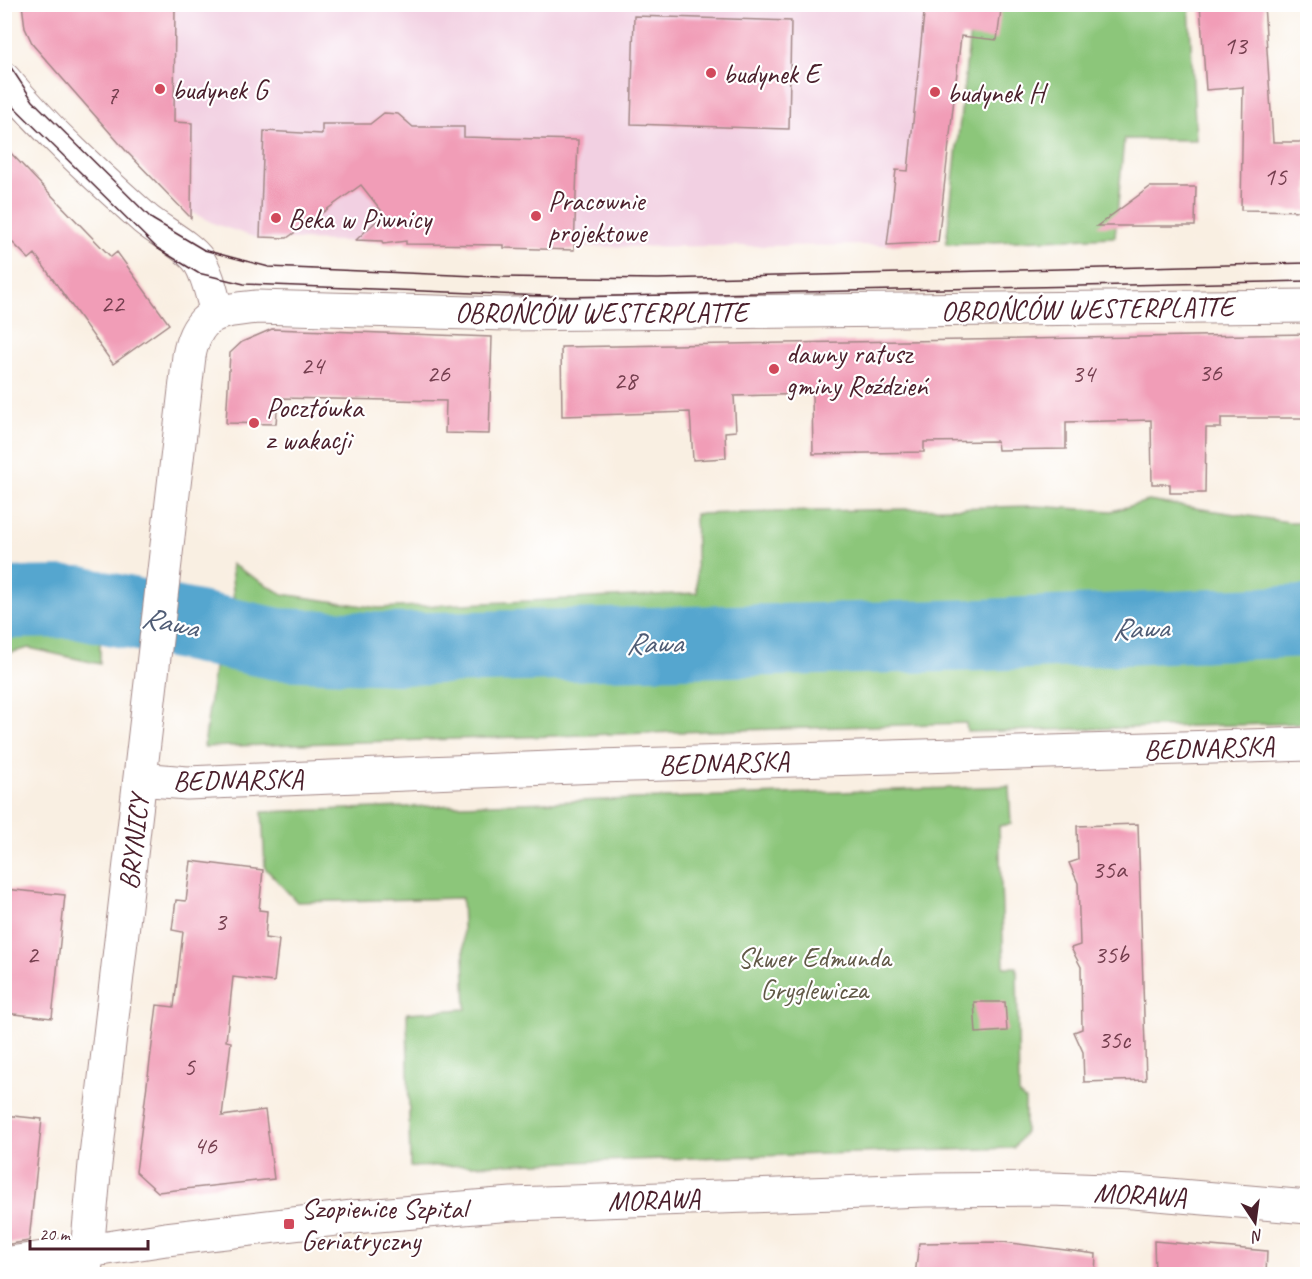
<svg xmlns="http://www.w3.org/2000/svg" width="1312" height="1279" font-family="Caveat,sans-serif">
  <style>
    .built { fill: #f2d0e2 }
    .green { fill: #8cc67a; stroke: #6b7252; stroke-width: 1.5 }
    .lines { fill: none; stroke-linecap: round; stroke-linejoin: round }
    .river { stroke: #55a6cf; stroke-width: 72 }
    .building { fill: #f19db7 }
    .street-casing { stroke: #a28786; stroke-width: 35 }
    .secondary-casing { stroke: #a28786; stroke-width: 35 }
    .street { stroke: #fff; stroke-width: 33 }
    .secondary { stroke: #fff; stroke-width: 33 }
    .tram { stroke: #4a1f2b; stroke-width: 1.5 }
    .poi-dot { fill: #d1495b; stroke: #fff; stroke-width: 2 }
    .labels { text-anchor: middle; stroke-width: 4.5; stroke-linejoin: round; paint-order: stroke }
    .number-label { font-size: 26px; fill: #743e4e }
    .poi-label { font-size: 28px; fill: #4a1f2b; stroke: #fff; text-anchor: start }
    .street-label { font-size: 28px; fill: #4a1f2b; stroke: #fff }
    .park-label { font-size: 28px; fill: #615947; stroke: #fff }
    .water-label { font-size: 30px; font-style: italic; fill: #4f5c75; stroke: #fff }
  </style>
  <rect width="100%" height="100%" fill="#fff"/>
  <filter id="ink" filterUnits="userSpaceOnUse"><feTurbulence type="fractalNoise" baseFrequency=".0167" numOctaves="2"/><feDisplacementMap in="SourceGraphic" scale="12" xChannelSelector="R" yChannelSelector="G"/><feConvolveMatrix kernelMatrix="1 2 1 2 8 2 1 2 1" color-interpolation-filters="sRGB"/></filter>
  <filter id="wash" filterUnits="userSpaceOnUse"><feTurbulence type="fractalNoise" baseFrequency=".008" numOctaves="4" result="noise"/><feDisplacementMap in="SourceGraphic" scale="24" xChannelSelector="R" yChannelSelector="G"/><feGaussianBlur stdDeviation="1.35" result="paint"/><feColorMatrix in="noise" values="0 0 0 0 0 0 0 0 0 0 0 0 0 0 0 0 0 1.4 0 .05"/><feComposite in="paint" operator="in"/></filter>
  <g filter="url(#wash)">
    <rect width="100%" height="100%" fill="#f9efe2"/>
    <path class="built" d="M 146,5 L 965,5 L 942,195 L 887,245 L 574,247 L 260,239 L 215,224 L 181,207 Z"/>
    <path class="green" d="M 973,5 L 1189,5 L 1196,140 L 1124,139 L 1115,237 L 946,244 Z
      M 1148,501 L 1289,522 L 1307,522 L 1307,599 L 1034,612 L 386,628 L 313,624 L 234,603 L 231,564 L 282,594 L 378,608 L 697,593 L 695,514 L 1035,506 L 1112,511 Z
      M 18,631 L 100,637 L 100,664 L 29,648 L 5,654 L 5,634 Z
      M 1307,651 L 1307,723 L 967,732 L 966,723 L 204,747 L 215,660 L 302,677 L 496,675 Z
      M 1009,786 L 1011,824 L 999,826 L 1004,967 L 1017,967 L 1019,1095 L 1025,1100 L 1025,1132 L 1014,1148 L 410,1167 L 407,1013 L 466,1009 L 462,898 L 297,902 L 265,868 L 262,812 Z"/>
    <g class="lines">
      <path class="river" d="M 4,603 L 78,602 L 277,644 L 396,649 L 984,635 L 1308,621"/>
    </g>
    <g id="blocks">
      <path class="building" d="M 22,4 L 175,4 L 174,122 L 192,123 L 191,218 L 127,152 L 33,45 L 25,28 Z
        M 925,4 L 960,4 L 1001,10 L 997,40 L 961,36 L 938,242 L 887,245 L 896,170 L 908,171 Z
        M 1200,4 L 1264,4 L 1273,142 L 1308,142 L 1308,211 L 1241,210 L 1243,87 L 1206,90 Z
        M 634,16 L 791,21 L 789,129 L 631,124 Z
        M 384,113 L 398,114 L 413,127 L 464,127 L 464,137 L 578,140 L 574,250 L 504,248 L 504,245 L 406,244 L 406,241 L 383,244 L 382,241 L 356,240 L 384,214 L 361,185 L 287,238 L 260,237 L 264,131 L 322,134 L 322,124 L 370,124 Z
        M 4,146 L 111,257 L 117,252 L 169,324 L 113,364 L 35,254 L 29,259 L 4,234 Z
        M 1150,187 L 1196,187 L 1195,226 L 1097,226 Z
        M 272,329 L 492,337 L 489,434 L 445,433 L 446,401 L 278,398 L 276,424 L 226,423 L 230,353 L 242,342 Z
        M 1308,334 L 1308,418 L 1221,418 L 1221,428 L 1206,428 L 1205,493 L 1170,493 L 1170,484 L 1152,484 L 1151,420 L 1066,422 L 1066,449 L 998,450 L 997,441 L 924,442 L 924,452 L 813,454 L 812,394 L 734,396 L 736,431 L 725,432 L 726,458 L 693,460 L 690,412 L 562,416 L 561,347 Z
        M 1138,824 L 1146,1080 L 1084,1082 L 1083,1052 L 1074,1032 L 1082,1029 L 1081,967 L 1071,948 L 1080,945 L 1078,883 L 1069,863 L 1078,860 L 1077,826 Z
        M 191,861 L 263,870 L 259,910 L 267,911 L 265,938 L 279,940 L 274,982 L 233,977 L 226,1041 L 231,1042 L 222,1116 L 265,1110 L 274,1179 L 158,1192 L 136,1172 L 157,1005 L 174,1007 L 183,932 L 172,930 L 176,900 L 186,901 Z
        M 4,889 L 65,895 L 52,1018 L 4,1013 Z
        M 974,1002 L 1005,1002 L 1007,1031 L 976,1033 Z
        M 4,1115 L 42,1119 L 29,1241 L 4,1245 Z
        M 1154,1241 L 1267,1251 L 1266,1275 L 1155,1275 Z
        M 1003,1242 L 1096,1254 L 1095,1275 L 915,1275 L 919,1243 Z"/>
    </g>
  </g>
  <g filter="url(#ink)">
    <use href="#blocks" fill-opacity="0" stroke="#a28786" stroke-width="1.5"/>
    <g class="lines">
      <g class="street-casing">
        <path id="street" d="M 4,79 C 46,130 96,175 145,219 C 159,231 189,246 199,261 C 209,277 212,296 217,313
          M 140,779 L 187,783 L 599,766 L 1308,744
          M 85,1274 L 95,1164 L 189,356 C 197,313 217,311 257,307 L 506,314 L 1308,306"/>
      </g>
      <g class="secondary-casing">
        <path id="secondary" d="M 4,1264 L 166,1239 L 353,1217 L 512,1204 L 925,1190 L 1051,1189 L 1134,1192 L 1308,1207"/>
      </g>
      <use href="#street" class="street"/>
      <use href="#secondary" class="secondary"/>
      <path class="tram" d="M 4,57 L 33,101 L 152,219 L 204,250 L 269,267 L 499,277 L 658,279 L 1308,263
        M 4,97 L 157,248 L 198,273 L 244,284 L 572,297 L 1308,281"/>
    </g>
  </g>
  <g class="poi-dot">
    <circle cx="711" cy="73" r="6"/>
    <circle cx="160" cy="89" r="6"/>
    <circle cx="935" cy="92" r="6"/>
    <circle cx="536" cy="216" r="6"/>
    <circle cx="276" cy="218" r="6"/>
    <circle cx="774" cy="369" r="6"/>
    <circle cx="254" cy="423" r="6"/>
    <rect x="283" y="1218" width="12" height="12" rx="3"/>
  </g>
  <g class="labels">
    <g class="number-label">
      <text x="1235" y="54">13</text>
      <text x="112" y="104">7</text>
      <text x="1275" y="185">15</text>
      <text x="112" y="312">22</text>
      <text x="312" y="374">24</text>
      <text x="1210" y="381">36</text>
      <text x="438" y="382">26</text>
      <text x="1083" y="382">34</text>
      <text x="625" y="389">28</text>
      <text x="1109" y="878">35a</text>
      <text x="220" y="930">3</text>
      <text x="32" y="963">2</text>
      <text x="1111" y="963">35b</text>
      <text x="1114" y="1048">35c</text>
      <text x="189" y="1075">5</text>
      <text x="205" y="1154">46</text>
    </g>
    <g class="poi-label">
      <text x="723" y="83">budynek E</text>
      <text x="172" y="99">budynek G</text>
      <text x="947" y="102">budynek H</text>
      <text x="548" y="210">Pracownie<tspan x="548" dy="32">projektowe</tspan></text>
      <text x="288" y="228">Beka w Piwnicy</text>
      <text x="786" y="363">dawny ratusz<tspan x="786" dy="32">gminy Roździeń</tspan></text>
      <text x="266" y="417">Pocztówka<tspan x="266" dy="32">z wakacji</tspan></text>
      <text x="301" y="1218">Szopienice Szpital<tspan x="301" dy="32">Geriatryczny</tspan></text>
    </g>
    <g class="street-label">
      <text transform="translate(1087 308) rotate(-1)" y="10">OBROŃCÓW WESTERPLATTE</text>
      <text x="601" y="322">OBROŃCÓW WESTERPLATTE</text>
      <text transform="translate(1209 747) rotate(-2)" y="10">BEDNARSKA</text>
      <text transform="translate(724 762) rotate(-2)" y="10">BEDNARSKA</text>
      <text transform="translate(238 779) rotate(-1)" y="10">BEDNARSKA</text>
      <text transform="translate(133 842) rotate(-83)" y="10">BRYNICY</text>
      <text transform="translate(1140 1194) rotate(3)" y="10">MORAWA</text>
      <text transform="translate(654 1199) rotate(-2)" y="10">MORAWA</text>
    </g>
    <g class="park-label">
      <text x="814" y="967">Skwer Edmunda<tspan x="814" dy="32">Gryglewicza</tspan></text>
    </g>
    <g class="water-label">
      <text transform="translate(170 622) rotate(12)" y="10">Rawa</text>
      <text transform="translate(1140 628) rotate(-2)" y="10">Rawa</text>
      <text transform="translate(654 643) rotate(-1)" y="10">Rawa</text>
    </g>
  </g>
  <rect width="1312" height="1279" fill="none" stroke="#fff" stroke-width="24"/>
  <g transform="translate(1255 1222) rotate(167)" stroke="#ffffff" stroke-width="4.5" paint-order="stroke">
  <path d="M0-4.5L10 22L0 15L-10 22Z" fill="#4a1f2b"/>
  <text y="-9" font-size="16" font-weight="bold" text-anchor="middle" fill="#4a1f2b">N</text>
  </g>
  <path d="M30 1240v9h118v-9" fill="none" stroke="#4a1f2b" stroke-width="3"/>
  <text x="39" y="1240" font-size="18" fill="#4a1f2b" stroke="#ffffff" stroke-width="4.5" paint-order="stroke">20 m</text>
</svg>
